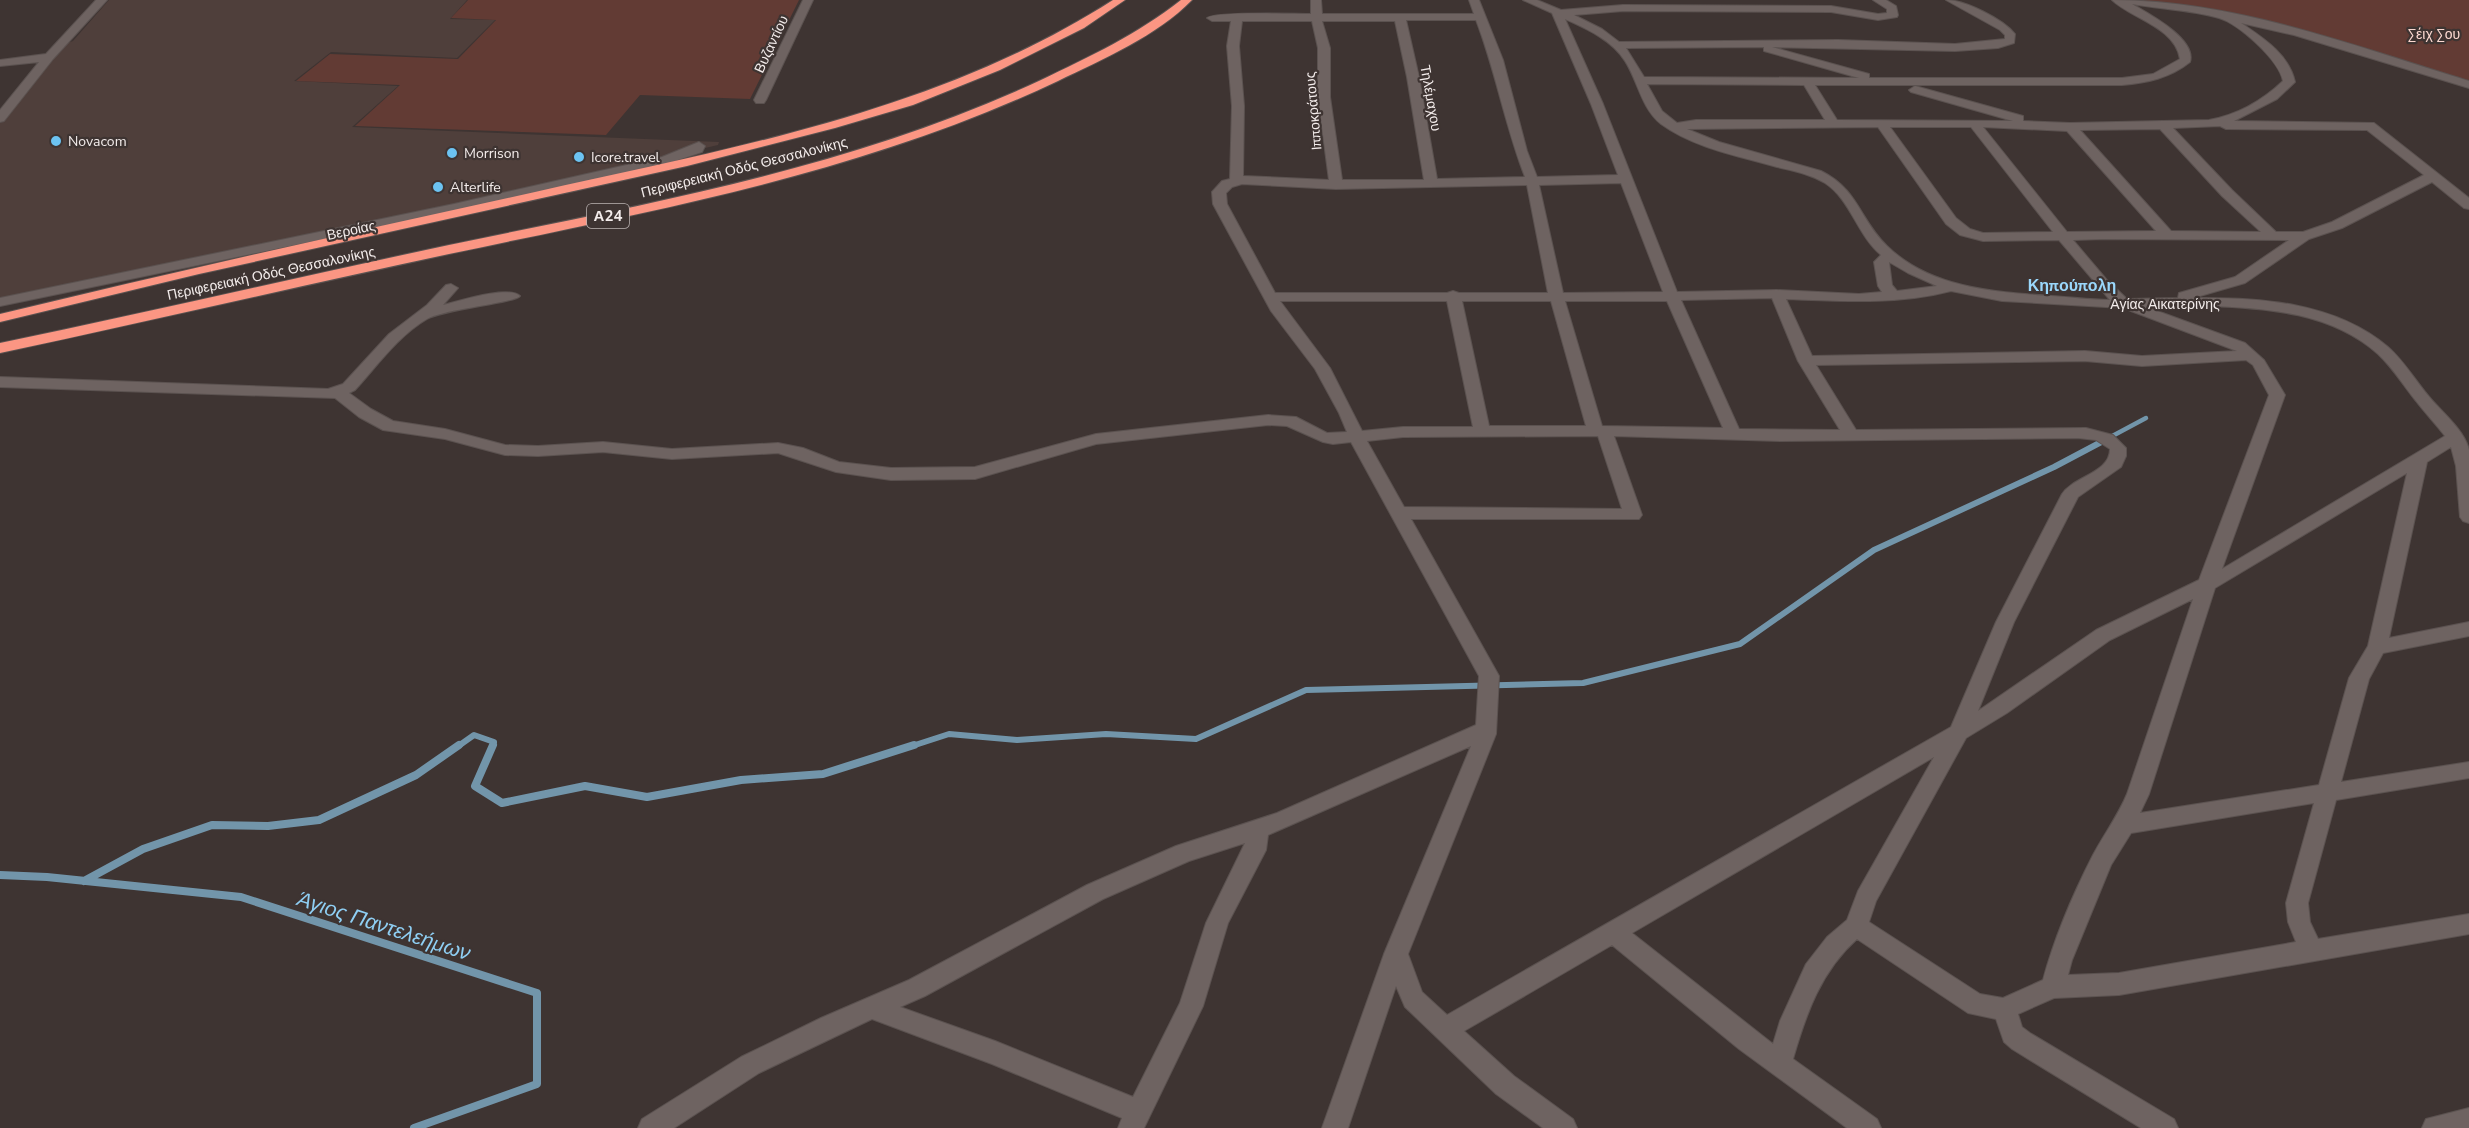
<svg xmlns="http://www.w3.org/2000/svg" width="2469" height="1128" font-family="'Nunito Sans',sans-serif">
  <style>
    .built { fill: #4f3f3b }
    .green { fill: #623b34 }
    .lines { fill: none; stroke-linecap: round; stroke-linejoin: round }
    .stream-far2 { stroke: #7295aa; stroke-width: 4.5 }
    .stream-far1 { stroke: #7295aa; stroke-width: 6 }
    .stream { stroke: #7295aa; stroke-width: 8 }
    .minor-casing { stroke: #5b5250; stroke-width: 2 }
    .highway-casing { stroke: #5b5250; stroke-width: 2 }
    .minor { fill: #6e6361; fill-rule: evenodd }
    .highway { fill: #fb9683; fill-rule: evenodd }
    .poi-dot { fill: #6cc3f2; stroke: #3e3432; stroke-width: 2 }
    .labels { text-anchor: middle; stroke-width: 4.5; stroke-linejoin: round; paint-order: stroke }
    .far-park-label { font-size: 14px; fill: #fdd9d1; stroke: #3e3432 }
    .far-street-label { font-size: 14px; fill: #f3eceb; stroke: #3e3432 }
    .far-poi-label { font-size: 14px; fill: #f3eceb; stroke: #3e3432; text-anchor: start }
    .shield { fill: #3e3432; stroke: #bdb5b4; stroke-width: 1.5 }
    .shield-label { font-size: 15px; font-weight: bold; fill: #f3eceb }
    .far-quarter-label { font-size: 16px; font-weight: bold; fill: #9ad7fb; stroke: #3e3432 }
    .near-water-label { font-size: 21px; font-style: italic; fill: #8fcff4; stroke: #3e3432 }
  </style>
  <rect width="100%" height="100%" fill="#3e3432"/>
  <path class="built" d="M 109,0 L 467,0 L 450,19 L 495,20 L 457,58 L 331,52 L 294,81 L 398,86 L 352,127 L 719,142 L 718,145 L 427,213 L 0,298 L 0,122 L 65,44 L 73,41 Z"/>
  <path class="green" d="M 468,0 L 799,0 L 750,99 L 640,95 L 606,135 L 355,126 L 400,85 L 296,81 L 330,54 L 458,59 L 496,20 L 451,18 Z
    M 2139,0 L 2469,0 L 2469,81 L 2218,13 Z"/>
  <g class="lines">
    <path class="stream-far2" d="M 2103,441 L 2146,418"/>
    <path class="stream-far1" d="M 457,747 L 474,735 L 494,742 L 492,747
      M 909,747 L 949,734 L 1017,740 L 1106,734 L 1196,739 L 1306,690 L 1583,683 L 1740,644 L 1874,550 L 2054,467 L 2105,440"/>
    <path class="stream" d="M 493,745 L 475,786 L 502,803 L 585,786 L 647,797 L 741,780 L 823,774 L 914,745
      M 0,875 L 47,877 L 241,897 L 537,993 L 537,1084 L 414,1128
      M 84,881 L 143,849 L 212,825 L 268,826 L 319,820 L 416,775 L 459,745"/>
    <g class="minor-casing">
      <path id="minor" d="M 96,0 L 107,0 L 53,59 L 4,121 L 0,122 L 0,110 L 39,62 L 0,66 L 0,60 L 46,54 Z
        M 803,0 L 813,0 L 766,100 L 764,103 L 756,103 L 754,100 Z
        M 1311,0 L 1321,0 L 1322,14 L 1474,14 L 1469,0 L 1479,0 L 1503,60 L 1527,151 L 1537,177 L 1618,175 L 1591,104 L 1552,13 L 1523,0 L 1537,0 L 1561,10 L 1623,5 L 1831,6 L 1878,14 L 1887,13 L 1887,9 L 1873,0 L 1886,0 L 1896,6 L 1898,15 L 1897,17 L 1878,20 L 1831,12 L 1623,11 L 1574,15 L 1602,29 L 1619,42 L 1838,40 L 1955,44 L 2005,39 L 2005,35 L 2000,30 L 1946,0 C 1965,0 2003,19 2015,34 L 2014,43 L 1998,48 L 1955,51 L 1772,47 L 1869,74 L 1869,78 L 2122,78 L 2153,74 L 2180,59 C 2175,27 2132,19 2112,0 C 2234,0 2354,46 2469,81 L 2469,88 L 2294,35 L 2241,23 C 2263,38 2289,54 2295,82 L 2277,99 L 2234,121 L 2374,123 L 2469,198 L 2469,209 L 2464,208 L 2432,182 L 2342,228 L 2309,239 L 2245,283 L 2193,298 C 2258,297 2335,302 2388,347 C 2405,362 2416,382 2431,399 C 2443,413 2465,431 2469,450 C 2469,469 2469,503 2469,523 L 2463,521 L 2460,517 L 2456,466 L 2451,447 L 2427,462 L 2389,638 L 2469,622 L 2469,636 L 2383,653 L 2369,679 L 2341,782 L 2469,762 L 2469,778 L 2336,800 L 2308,903 L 2310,922 L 2318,939 L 2469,914 L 2469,934 L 2119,995 L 2054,998 L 2018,1014 L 2022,1027 L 2030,1033 L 2174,1119 L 2178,1128 L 2141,1128 L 2012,1049 L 2004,1042 L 1996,1019 L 1968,1013 L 1857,939 C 1821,971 1806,1014 1793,1059 L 1877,1119 L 1881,1128 L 1847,1128 L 1739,1049 L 1612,945 L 1464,1031 L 1514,1076 L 1573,1119 L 1577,1128 L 1543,1128 L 1496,1094 L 1405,1007 L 1396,986 L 1348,1128 L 1322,1128 L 1384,954 L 1471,746 L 1268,835 L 1266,850 L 1228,923 L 1203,1006 L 1144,1128 L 1118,1128 L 1122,1118 L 992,1064 L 872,1019 L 759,1073 L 674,1128 L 638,1128 L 642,1119 L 741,1057 L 821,1018 L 909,980 L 1087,885 L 1176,846 L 1277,813 L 1476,725 L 1479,676 L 1351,442 L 1333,444 L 1323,442 L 1287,426 L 1268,425 L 1096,444 L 975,479 L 891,480 L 836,472 L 778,453 L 672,459 L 603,452 L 538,456 L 505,455 L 445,439 L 383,430 L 359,417 L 335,398 L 0,387 L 0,377 L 328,389 L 343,384 L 389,334 L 427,305 L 446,285 L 451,284 L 458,288 L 443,305 C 459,301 509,285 520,296 C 514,303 444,309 427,319 C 398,336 377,366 355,390 L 349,393 L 371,409 L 393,421 L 445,429 L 505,445 L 538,446 L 603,442 L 672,449 L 778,443 L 803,448 L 839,462 L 891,468 L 975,467 L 1096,434 L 1268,415 L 1296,417 L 1327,433 L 1347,432 L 1339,413 L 1315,369 L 1271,311 L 1213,204 L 1212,192 L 1222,181 L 1230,179 L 1232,106 L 1227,46 L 1231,21 L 1212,21 L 1207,18 C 1216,11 1294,14 1311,14 ZM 2132,4 C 2160,9 2191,10 2219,18 C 2239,24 2279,60 2283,81 C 2262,101 2237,115 2209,120 L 2070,123 L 2023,121 L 2023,116 L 1915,86 L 1909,90 L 1911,92 L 2013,121 L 1837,120 L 1815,85 L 2122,85 C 2147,83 2170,78 2190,62 C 2197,39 2149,14 2132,4 ZM 1565,19 C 1587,29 1612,40 1625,61 C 1638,81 1641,108 1661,124 C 1694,148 1739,156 1777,167 C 1793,171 1810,174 1825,183 C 1851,200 1857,235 1881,255 L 1874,262 L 1878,286 L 1882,292 L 1859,294 L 1777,290 L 1677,292 L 1603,104 ZM 1406,20 L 1476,20 C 1496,72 1505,126 1525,177 L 1437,179 L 1419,77 ZM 1242,21 L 1312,21 L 1318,48 L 1318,97 L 1329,180 L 1243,176 L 1244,106 L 1239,46 ZM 1322,21 L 1395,21 L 1407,77 L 1424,180 L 1342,180 L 1330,97 L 1330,48 ZM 1764,47 L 1764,51 L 1859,78 L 1644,77 L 1626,48 ZM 1647,84 L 1804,85 L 1825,120 L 1696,120 L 1677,123 L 1662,111 ZM 2220,126 L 2226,129 L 2367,130 L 2424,175 L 2332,222 L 2303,232 L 2276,232 L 2232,190 L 2173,128 ZM 1878,127 L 1946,224 L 1960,235 L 1983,241 L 2059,240 L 2110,300 C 2090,300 2071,297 2051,296 C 1994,292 1930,288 1887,246 C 1859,219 1859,190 1821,171 L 1719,142 L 1687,129 ZM 1890,127 L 1971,127 L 2053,232 L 1983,233 L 1970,229 L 1956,218 ZM 1983,127 L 2067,131 L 2156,231 L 2067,232 ZM 2160,129 L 2222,196 L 2261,232 L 2171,231 L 2080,130 ZM 1621,183 L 1663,292 L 1563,293 L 1539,185 ZM 1242,184 L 1336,189 L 1527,185 L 1548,293 L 1459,293 L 1453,291 L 1447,293 L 1275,293 L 1227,204 L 1226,193 L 1232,187 ZM 2073,240 L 2103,239 L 2289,240 L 2235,277 L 2179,293 L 2178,298 L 2127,299 L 2106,279 ZM 1889,262 L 1908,273 L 1937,286 L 1897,291 L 1892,285 ZM 1951,291 L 2002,301 L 2123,308 L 2237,351 L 2142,356 L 2085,351 L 1812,356 L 1786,299 C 1842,301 1897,305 1951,291 ZM 1772,298 L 1798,361 L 1840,430 L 1739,429 L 1681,300 ZM 1280,301 L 1447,301 L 1473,427 L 1403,427 L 1362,431 L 1330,368 ZM 1462,301 L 1551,301 L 1586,426 L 1489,426 ZM 1565,301 L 1667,301 L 1723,428 L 1602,426 ZM 2209,306 C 2268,308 2332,313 2378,354 C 2393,368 2403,385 2416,401 C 2425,413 2436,424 2445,436 L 2222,569 L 2285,395 L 2264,360 L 2245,343 L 2149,308 ZM 2246,360 L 2253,365 L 2269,395 L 2199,580 L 2096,630 L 1978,711 L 2014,622 L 2078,497 L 2121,467 L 2126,456 L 2126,448 L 2113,435 L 2086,428 L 1856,430 L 1816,365 L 2085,361 L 2142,366 ZM 1598,436 L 1622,509 L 1404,507 L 1367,441 L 1403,437 ZM 1614,436 L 1780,441 L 2078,438 L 2096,440 L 2110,449 C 2110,473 2074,476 2062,494 L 1996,622 L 1951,727 L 1447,1015 L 1422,992 L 1408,954 L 1496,734 L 1499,676 L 1411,519 L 1639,519 L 1642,515 ZM 2407,473 L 2368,646 L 2349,678 L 2319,785 L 2140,813 L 2149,794 L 2215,588 ZM 2193,599 L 2127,794 C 2118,816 2104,834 2093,855 C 2074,892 2054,939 2043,980 L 2003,998 L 1980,994 L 1869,922 L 1876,901 L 1966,738 L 2007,713 L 2110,640 ZM 1934,757 L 1858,891 L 1847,920 L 1827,937 L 1806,964 L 1780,1021 L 1773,1044 L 1632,933 ZM 2314,803 L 2286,903 L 2288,922 L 2296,942 L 2119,973 L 2068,975 L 2072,960 L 2111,865 L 2131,833 ZM 1245,843 L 1206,923 L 1180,1003 L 1133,1097 L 995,1041 L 900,1007 L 925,996 L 1103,899 L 1189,861 Z
        M 699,142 L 705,146 L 702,152 L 666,164 L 454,212 L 0,306 L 0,298 L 454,204 L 662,157 Z
        M 2469,1108 L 2469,1128 L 2422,1128 L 2426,1119 Z"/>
    </g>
    <g class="highway-casing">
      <path id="highway" d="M 1113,0 L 1125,0 L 1084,28 L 1000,70 L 913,105 L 835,128 L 687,166 L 199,274 L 0,322 L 0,314 C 178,271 356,231 535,192 C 732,148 940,111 1113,0 Z
        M 1181,0 L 1192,0 C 1157,36 1103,59 1058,81 C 861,174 660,209 449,254 C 299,286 150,321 0,353 L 0,343 C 150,312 299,277 449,245 C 650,203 853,168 1041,80 C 1089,57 1138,34 1181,0 Z"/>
    </g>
    <use href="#minor" class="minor"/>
    <use href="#highway" class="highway"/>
  </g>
  <g class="poi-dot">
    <circle cx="56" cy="141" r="6"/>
    <circle cx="452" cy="153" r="6"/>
    <circle cx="579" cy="157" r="6"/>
    <circle cx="438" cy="187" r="6"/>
  </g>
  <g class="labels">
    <g class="far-park-label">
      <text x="2434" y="39">Σέιχ Σου</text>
    </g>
    <g class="far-street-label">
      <text transform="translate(771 44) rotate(-65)" y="5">Βυζαντίου</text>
      <text transform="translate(1431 98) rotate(80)" y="5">Τηλέμαχου</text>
      <text transform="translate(1313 111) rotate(-95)" y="5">Ιπποκράτους</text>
      <text transform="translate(744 167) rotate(-14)" y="5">Περιφερειακή Οδός Θεσσαλονίκης</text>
      <text transform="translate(351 230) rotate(-12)" y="5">Βεροίας</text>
      <text transform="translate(271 273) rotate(-12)" y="5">Περιφερειακή Οδός Θεσσαλονίκης</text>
      <text x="2165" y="309">Αγίας Αικατερίνης</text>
    </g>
    <g class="far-poi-label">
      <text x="68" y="146">Novacom</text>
      <text x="464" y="158">Morrison</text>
      <text x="591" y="162">Icore.travel</text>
      <text x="450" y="192">Alterlife</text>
    </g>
    <rect class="shield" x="587" y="204" width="42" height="24" rx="4.5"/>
    <g class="shield-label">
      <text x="608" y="221">Α24</text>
    </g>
    <g class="far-quarter-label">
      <text x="2072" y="291">Κηπούπολη</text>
    </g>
    <g class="near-water-label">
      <text transform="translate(384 926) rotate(18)" y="7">Άγιος Παντελεήμων</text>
    </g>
  </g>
</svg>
